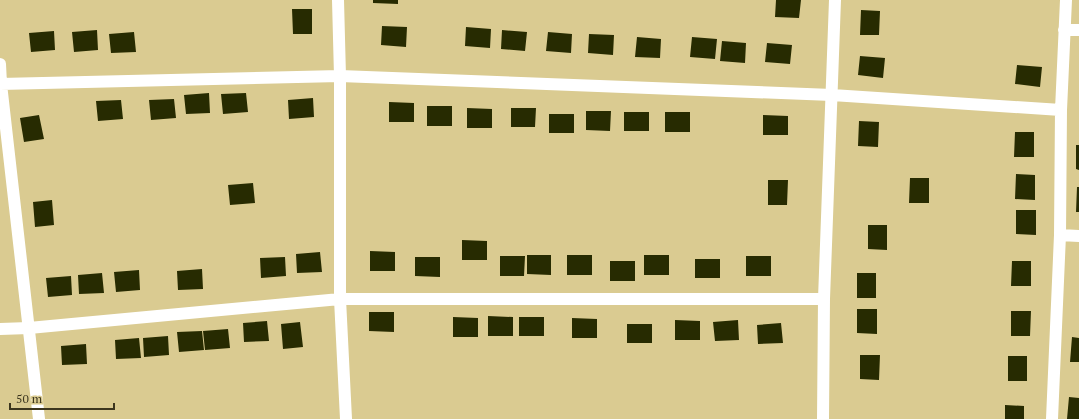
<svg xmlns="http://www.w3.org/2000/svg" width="1079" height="419" font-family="'PT Serif',serif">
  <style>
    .building { fill: #272b01 }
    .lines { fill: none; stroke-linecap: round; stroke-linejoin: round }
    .street { stroke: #fff; stroke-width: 12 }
  </style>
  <rect width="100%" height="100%" fill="#dacb91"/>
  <path class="building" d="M 373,0 L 398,0 L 398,4 L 373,3 Z
    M 776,0 L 801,0 L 799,18 L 775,17 Z
    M 292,9 L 312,9 L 312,34 L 293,34 Z
    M 861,10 L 880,11 L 879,35 L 860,35 Z
    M 382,26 L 407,27 L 406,47 L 381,45 Z
    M 466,27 L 491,29 L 490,48 L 465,46 Z
    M 97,30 L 98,50 L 74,52 L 72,32 Z
    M 502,30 L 527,32 L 525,51 L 501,49 Z
    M 54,31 L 55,50 L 31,52 L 29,33 Z
    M 134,32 L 136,52 L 111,53 L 109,34 Z
    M 548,32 L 572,34 L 571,53 L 546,51 Z
    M 589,34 L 614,35 L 613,55 L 588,53 Z
    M 637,37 L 661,39 L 660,58 L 635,57 Z
    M 692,37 L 717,39 L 715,59 L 690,57 Z
    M 722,41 L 746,43 L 745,63 L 720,61 Z
    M 767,43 L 792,45 L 790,64 L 765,62 Z
    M 860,56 L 885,58 L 883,78 L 858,75 Z
    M 1017,65 L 1042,67 L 1040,87 L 1015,84 Z
    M 209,93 L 210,113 L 186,114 L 184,95 Z
    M 246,93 L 248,112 L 223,114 L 221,94 Z
    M 313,98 L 314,117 L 289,119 L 288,100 Z
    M 174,99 L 176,118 L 151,120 L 149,100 Z
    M 121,100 L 123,119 L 98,121 L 96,101 Z
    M 389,102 L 414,103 L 414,122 L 389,122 Z
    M 427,106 L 452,106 L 452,126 L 427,126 Z
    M 467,108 L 492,109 L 492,128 L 467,128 Z
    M 511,108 L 536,108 L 535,127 L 511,127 Z
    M 586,111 L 611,111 L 610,131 L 586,130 Z
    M 624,112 L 649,112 L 649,131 L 624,131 Z
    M 665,112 L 690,112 L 690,132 L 665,132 Z
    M 549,114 L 574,114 L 574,133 L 549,133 Z
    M 39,115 L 44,139 L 24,142 L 20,118 Z
    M 763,115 L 788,116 L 788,135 L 763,135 Z
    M 859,121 L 879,122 L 878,147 L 858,146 Z
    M 1015,132 L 1034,132 L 1034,157 L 1014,157 Z
    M 1076,145 L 1079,145 L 1079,170 L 1076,169 Z
    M 1016,174 L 1035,175 L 1035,200 L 1015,199 Z
    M 910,178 L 929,178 L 929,203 L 909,203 Z
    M 768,180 L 788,180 L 787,205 L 768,205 Z
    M 253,183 L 255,203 L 230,205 L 228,185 Z
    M 1077,187 L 1079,187 L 1079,212 L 1076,212 Z
    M 52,200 L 54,225 L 35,227 L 33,202 Z
    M 1016,210 L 1036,210 L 1036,235 L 1016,234 Z
    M 868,225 L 887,225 L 887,250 L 868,249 Z
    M 462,240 L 487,241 L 487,260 L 462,260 Z
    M 370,251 L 395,252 L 395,271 L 370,271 Z
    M 320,252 L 322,272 L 297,273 L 296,254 Z
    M 527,255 L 551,255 L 551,275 L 527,274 Z
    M 567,255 L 592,255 L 592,275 L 567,275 Z
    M 644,255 L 669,255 L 669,275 L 644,275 Z
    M 500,256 L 525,256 L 524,276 L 500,276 Z
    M 746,256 L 771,256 L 771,276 L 746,276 Z
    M 285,257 L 286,276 L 261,278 L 260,258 Z
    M 415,257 L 440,257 L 440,277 L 415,276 Z
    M 695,259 L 720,259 L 720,278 L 695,278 Z
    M 610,261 L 635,261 L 635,281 L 610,281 Z
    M 1012,261 L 1031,261 L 1031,286 L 1011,286 Z
    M 202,269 L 203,289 L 178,290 L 177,271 Z
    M 139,270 L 140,290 L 116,292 L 114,272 Z
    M 102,273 L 104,293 L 79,294 L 78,275 Z
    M 857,273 L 876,273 L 876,298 L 857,298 Z
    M 71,276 L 72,295 L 48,297 L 46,278 Z
    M 857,309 L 877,309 L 877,334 L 857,333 Z
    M 1011,311 L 1031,311 L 1030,336 L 1011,336 Z
    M 369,312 L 394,312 L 394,332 L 369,331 Z
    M 488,316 L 513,317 L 513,336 L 488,336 Z
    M 453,317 L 478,318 L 478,337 L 453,337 Z
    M 519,317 L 544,317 L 544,336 L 519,336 Z
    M 572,318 L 597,319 L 597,338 L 572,338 Z
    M 675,320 L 700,321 L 700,340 L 675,340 Z
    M 738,320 L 739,340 L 715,341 L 713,322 Z
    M 267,321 L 269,341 L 244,342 L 243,323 Z
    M 300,322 L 303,347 L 283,349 L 281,324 Z
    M 781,323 L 783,343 L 758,344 L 757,325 Z
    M 627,324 L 652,324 L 652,343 L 627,343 Z
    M 228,329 L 230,348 L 205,350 L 203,331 Z
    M 202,331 L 204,350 L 179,352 L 177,332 Z
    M 168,336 L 169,355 L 144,357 L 143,338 Z
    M 1072,337 L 1079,338 L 1079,362 L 1070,362 Z
    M 139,338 L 141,358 L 116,359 L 115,340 Z
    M 86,344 L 87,364 L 62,365 L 61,346 Z
    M 860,355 L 880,355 L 879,380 L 860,379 Z
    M 1008,356 L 1027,356 L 1027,381 L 1008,381 Z
    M 1069,397 L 1079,398 L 1079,419 L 1067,419 Z
    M 1005,405 L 1024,406 L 1024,419 L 1005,419 Z"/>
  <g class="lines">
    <path class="street" d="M 338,0 L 340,76 L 340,299 L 346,419
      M 1064,30 L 1079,30
      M 0,64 L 1,84 L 39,419
      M 0,84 L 340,76 L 832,95 L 1061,110
      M 1060,235 L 1079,236
      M 0,329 L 29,328 L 340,299 L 824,299
      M 823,419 L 824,299 L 835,0
      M 1052,419 L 1060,235 L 1061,110 L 1066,0"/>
  </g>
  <path d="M10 403v6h104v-6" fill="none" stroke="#3c361e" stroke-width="2"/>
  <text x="16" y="403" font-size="12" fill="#3c361e" stroke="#dacb91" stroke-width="3" paint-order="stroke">50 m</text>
</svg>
